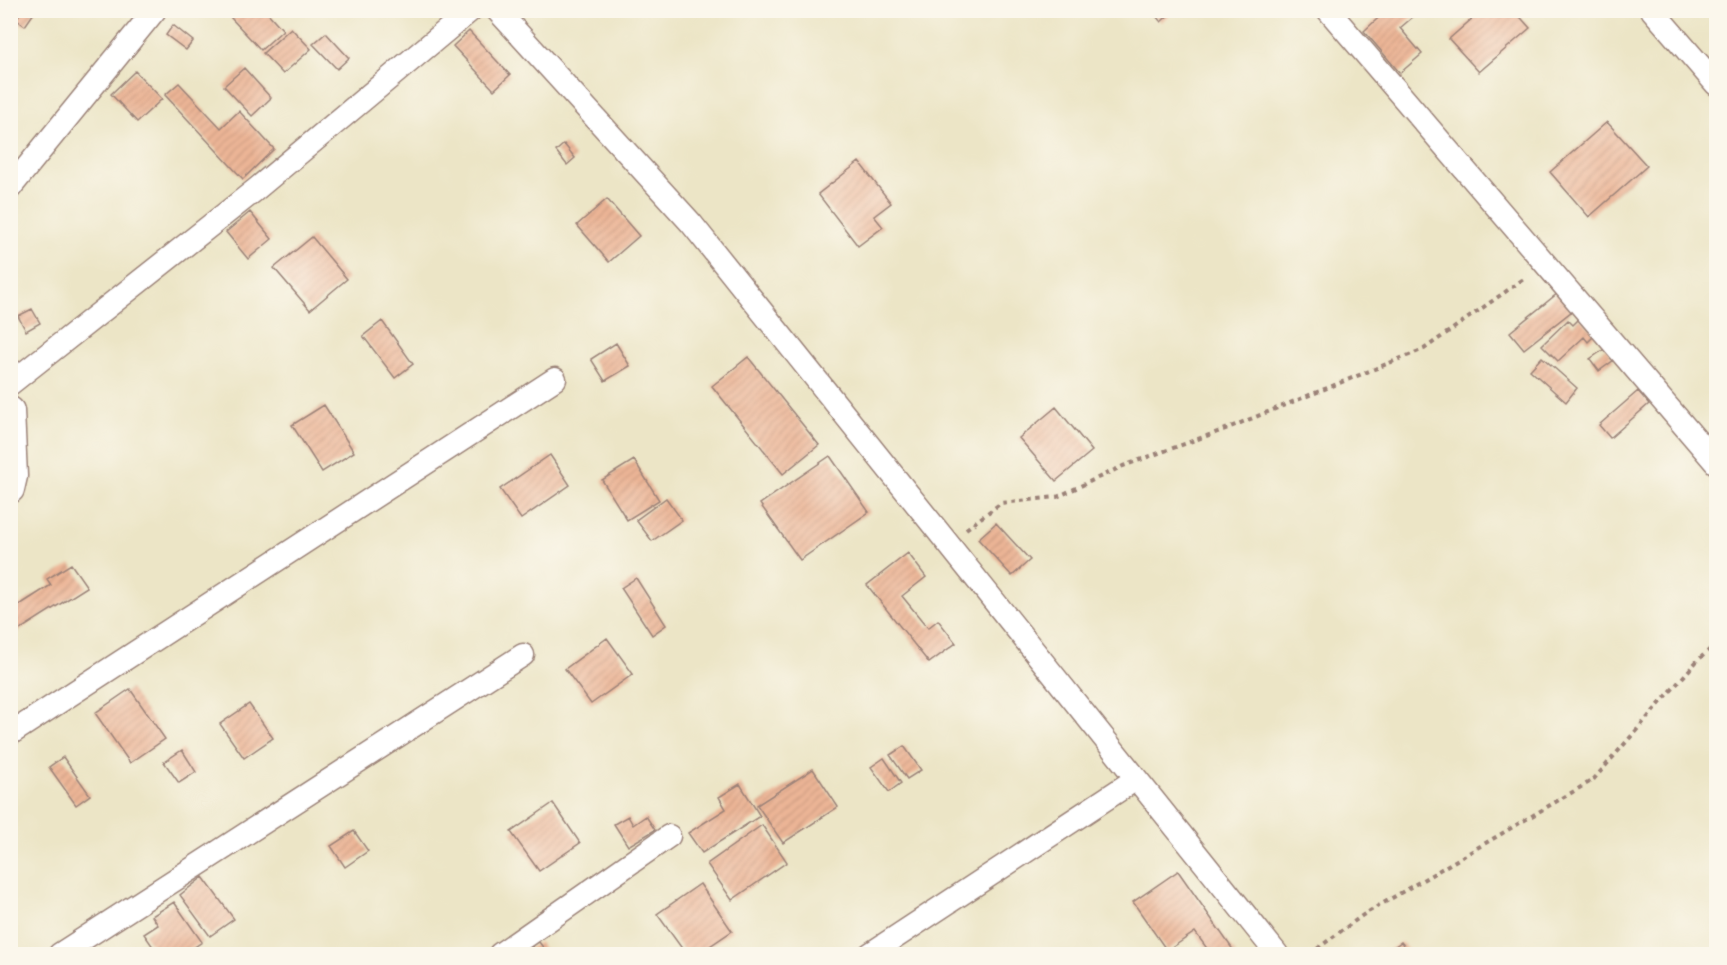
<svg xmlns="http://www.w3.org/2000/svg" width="1727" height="965" font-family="Pangolin,sans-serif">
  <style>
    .building { fill: url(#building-hatch) }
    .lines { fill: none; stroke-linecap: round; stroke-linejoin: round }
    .minor-casing { stroke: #9b8278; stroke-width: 25 }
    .tertiary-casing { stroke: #9b8278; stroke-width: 31 }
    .path { stroke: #9b8278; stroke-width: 4; stroke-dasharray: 4.5 4.5; stroke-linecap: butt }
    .minor { stroke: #fff; stroke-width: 22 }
    .tertiary { stroke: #fff; stroke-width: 28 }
  </style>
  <defs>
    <pattern id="building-hatch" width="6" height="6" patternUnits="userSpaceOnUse" patternTransform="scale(1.5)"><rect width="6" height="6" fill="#ecb596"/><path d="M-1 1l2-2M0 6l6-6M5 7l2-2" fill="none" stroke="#cc9b81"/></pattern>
  </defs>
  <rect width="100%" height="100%" fill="#fbf7ec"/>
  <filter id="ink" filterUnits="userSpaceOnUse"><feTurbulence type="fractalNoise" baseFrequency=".0167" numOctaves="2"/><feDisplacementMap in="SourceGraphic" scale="12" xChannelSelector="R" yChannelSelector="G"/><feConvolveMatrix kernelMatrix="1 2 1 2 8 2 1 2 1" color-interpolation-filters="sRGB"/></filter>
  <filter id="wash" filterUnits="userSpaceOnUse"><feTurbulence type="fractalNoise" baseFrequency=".008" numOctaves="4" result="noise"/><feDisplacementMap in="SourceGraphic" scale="24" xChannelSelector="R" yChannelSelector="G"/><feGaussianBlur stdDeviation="1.35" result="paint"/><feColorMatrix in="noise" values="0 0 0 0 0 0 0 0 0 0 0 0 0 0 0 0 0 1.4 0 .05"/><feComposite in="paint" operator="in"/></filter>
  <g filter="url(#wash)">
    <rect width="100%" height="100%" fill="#ece5c6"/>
    <g id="blocks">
      <path class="building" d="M 22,10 L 36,10 L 25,26 L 16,19 Z
        M 239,10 L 265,10 L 283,30 L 261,50 L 231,18 Z
        M 1151,10 L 1174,10 L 1161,22 Z
        M 1387,10 L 1421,10 L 1400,28 L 1422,54 L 1400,73 L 1364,31 Z
        M 1482,10 L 1514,10 L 1530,28 L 1479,72 L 1449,39 Z
        M 173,25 L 193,41 L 186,50 L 166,35 Z
        M 291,28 L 311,49 L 283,74 L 263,53 Z
        M 469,31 L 510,75 L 494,90 L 453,46 Z
        M 326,33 L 349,58 L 337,69 L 313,44 Z
        M 244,68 L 271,98 L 252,116 L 224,86 Z
        M 135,71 L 162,99 L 137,122 L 111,94 Z
        M 179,83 L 221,128 L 239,111 L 274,149 L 243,179 L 165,95 Z
        M 1607,122 L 1647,166 L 1589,217 L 1550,172 Z
        M 564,144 L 575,158 L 567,165 L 556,151 Z
        M 859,162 L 891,203 L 874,216 L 883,227 L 858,246 L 818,194 Z
        M 607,199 L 639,236 L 609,262 L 577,225 Z
        M 250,212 L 272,239 L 248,259 L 226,232 Z
        M 312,237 L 347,279 L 310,310 L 274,268 Z
        M 1558,293 L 1572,311 L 1524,349 L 1510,332 Z
        M 32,309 L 40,323 L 26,331 L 18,316 Z
        M 1580,318 L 1596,334 L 1588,342 L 1584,337 L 1558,361 L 1542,345 L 1568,320 L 1573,325 Z
        M 382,321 L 413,364 L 395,378 L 363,336 Z
        M 616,343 L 630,366 L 605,381 L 591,359 Z
        M 1606,348 L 1614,360 L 1599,371 L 1590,359 Z
        M 748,357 L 819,445 L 783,474 L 712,386 Z
        M 1542,357 L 1577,388 L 1566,402 L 1530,370 Z
        M 1638,391 L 1649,404 L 1610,438 L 1599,425 Z
        M 324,405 L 354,452 L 322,472 L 292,425 Z
        M 1056,407 L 1092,451 L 1056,481 L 1019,438 Z
        M 550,455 L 570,485 L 521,519 L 500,489 Z
        M 830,456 L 869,512 L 800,560 L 760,504 Z
        M 634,460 L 659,500 L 627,520 L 602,480 Z
        M 666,498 L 682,520 L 652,541 L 636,520 Z
        M 996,523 L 1030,560 L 1012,576 L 978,539 Z
        M 908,553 L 926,577 L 902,596 L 928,628 L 938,620 L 956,643 L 929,663 L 867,585 Z
        M 71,564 L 87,587 L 10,636 L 10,611 L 51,585 L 47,579 Z
        M 636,578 L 666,625 L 652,635 L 621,588 Z
        M 607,638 L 633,674 L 591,704 L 565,669 Z
        M 130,689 L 165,739 L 130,763 L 95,713 Z
        M 249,704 L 273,738 L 244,758 L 220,724 Z
        M 904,746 L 921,770 L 907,779 L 890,755 Z
        M 182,750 L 196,772 L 179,783 L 164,762 Z
        M 63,757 L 90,795 L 76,805 L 49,767 Z
        M 884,758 L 901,783 L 889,792 L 871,767 Z
        M 813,769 L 838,807 L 783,843 L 757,805 Z
        M 740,784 L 760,816 L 702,853 L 688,833 L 726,809 L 719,797 Z
        M 553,803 L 580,843 L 539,871 L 511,832 Z
        M 628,816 L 633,825 L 646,816 L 655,830 L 628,846 L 614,824 Z
        M 762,825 L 787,862 L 732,900 L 707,864 Z
        M 354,831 L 368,851 L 345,867 L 331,846 Z
        M 1178,871 L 1236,954 L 1211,954 L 1195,932 L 1167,951 L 1133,902 Z
        M 203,877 L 234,919 L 210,936 L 180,895 Z
        M 700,884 L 732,931 L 698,954 L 686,954 L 657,914 Z
        M 174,902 L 202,942 L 184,954 L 158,954 L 144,934 L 158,925 L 152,916 Z
        M 539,942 L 548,954 L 522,954 Z
        M 1401,942 L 1411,954 L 1384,954 Z"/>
    </g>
  </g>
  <g filter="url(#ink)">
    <use href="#blocks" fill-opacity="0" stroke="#9b8278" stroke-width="1.5"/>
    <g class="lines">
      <g class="minor-casing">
        <path id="minor" d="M 497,10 L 691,223 L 1277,954
          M 1328,10 L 1716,463
          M 1652,10 L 1716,84
          M 10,188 L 155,10
          M 10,384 L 254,191 L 471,10
          M 10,734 L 555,379
          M 60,954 L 523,655
          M 500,954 L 669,836
          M 870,954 L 1136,779"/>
      </g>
      <g class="tertiary-casing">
        <path id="tertiary" d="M 10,411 L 13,476 L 10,489"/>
      </g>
      <path class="path" d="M 966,529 L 1001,503 L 1057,497 L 1123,466 L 1223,430 L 1424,349 L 1525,278
        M 1310,954 L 1363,915 L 1593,780 L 1697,661 L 1716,644"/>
      <use href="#minor" class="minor"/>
      <use href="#tertiary" class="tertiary"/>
    </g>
  </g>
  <rect width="1727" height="965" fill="none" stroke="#fbf7ec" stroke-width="36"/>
</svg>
